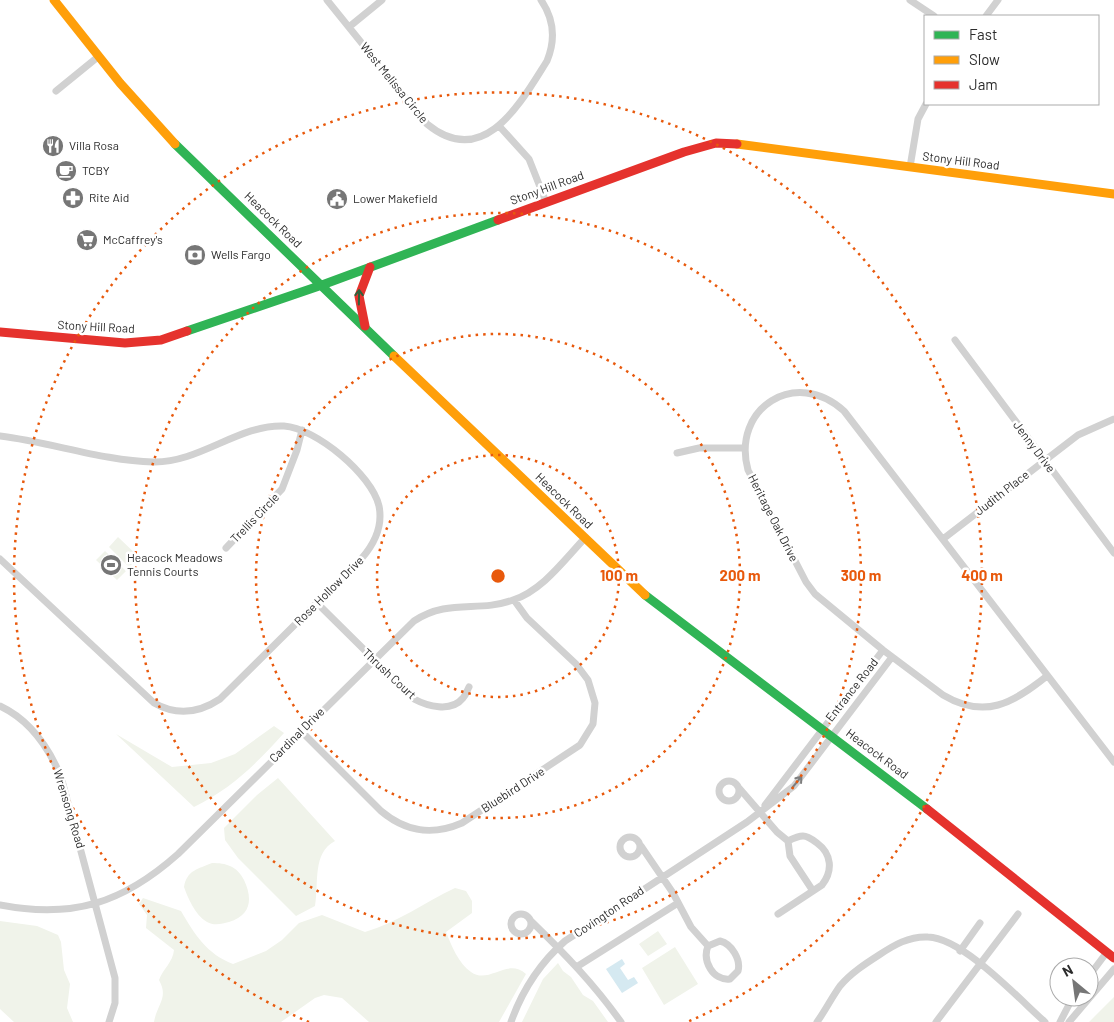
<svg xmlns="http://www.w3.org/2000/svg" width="1114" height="1022" font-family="Barlow,sans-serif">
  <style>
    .green { fill: #f0f3ea }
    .water { fill: #d5e9f1 }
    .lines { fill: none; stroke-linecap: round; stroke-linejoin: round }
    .street { stroke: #d1d1d1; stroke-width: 7 }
    .fast { stroke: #30b455; stroke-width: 9 }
    .slow { stroke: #ff9f0a; stroke-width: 9 }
    .jam { stroke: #e5322d; stroke-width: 9 }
    .oneway { stroke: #2e623c }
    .oneway2 { stroke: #7e7e7e }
    .ring { fill: none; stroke: #e8590c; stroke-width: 2.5; stroke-dasharray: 2.5 5 }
    .labels { text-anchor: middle; stroke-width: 5; stroke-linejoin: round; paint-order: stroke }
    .street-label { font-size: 12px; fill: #2c2c2c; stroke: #fff }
    .poi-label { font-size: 12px; fill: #2c2c2c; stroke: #fff; text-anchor: start }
    .centre { fill: #e8590c; stroke: #fff; stroke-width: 2.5 }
    .ring-label { font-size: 15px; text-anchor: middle; font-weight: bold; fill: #e8590c; stroke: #fff; stroke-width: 5; stroke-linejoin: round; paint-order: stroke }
  </style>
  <rect width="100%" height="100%" fill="#fff"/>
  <path class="green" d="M 118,537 L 139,557 L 129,567 L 109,547 Z
    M 105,551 L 126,571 L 117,580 L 96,560 Z
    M 274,726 L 284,733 C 256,764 232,788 194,807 L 116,734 L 172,767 L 211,763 L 235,754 Z
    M 278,778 L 335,841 C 312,853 319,883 315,906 L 296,916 L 238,858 L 225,840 L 224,828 L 257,795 Z
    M 212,863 C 226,863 237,866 244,880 C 253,899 251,915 229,922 C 222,924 214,926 207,922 C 195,915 188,898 184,887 C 187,870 198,869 212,863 Z
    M 455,888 L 466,891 L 472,901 L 472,913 L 446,932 C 451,945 459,964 471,972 C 489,985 507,957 526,974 L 499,1022 L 369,1022 L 342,998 L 324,995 L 315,998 L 281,1022 L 154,1022 C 157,1004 169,998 159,980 C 163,969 173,962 174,950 L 146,928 L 147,915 L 139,904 L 143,898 L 181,911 C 195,935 207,954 233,964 L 266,951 L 282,940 L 299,923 L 322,915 L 365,932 C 397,923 425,902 455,888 Z
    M 0,921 L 37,926 L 58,935 L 61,942 L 64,970 L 70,984 L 67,1008 L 73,1022 L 14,1022 L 0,1009 Z
    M 658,931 L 667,944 L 648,956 L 639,944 Z
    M 675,947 L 698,984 L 664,1005 L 642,968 Z
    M 558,963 L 563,971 L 571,977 L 583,995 L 593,1001 L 608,1022 L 522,1022 L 543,979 Z
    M 1114,997 L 1114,1022 L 1089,1022 Z"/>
  <path class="water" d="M 622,959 L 625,964 L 620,968 L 628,980 L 634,977 L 638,983 L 622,993 L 606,969 Z"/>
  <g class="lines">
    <path class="street" d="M 327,0 L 427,124 C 484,171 521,102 547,61 C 556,39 554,19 541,0
      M 910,0 L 934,16
      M 986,16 L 998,0
      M 349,27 L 382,0
      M 56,91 L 99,56
      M 500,127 L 529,159 L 546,202
      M 910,167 L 918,119 L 926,104
      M 955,340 L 1114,553
      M 0,436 C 50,442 104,461 153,462 C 200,463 239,424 284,426 C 316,428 372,475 379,506 C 383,526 375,543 362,558 L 220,699 C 199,713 177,716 154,703 L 0,559
      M 677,453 L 699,448 L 744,448
      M 943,539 L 1078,435 L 1114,419
      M 226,548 L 282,489 L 297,450 L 302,430
      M 317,603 L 414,699 C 427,706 451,713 463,698 C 466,695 467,691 469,687
      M 1047,676 C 1013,703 985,720 943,695 L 883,650 L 815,594 L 806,582 L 748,470 C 731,408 796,367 844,411 L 1114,762
      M 0,706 C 30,720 49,748 61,777 L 115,978 L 115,1003 L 109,1022
      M 301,731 L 381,811 C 406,832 432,836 462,823 L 580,745 L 593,724 L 595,703 L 588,680 L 576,664 L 527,618 L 514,600
      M719 791a10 10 0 1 1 20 0a10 10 0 1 1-20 0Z
      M 739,788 L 777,832 L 788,841 L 790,856 L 813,891
      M 765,805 L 883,650
      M620 847a10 10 0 1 1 20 0a10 10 0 1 1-20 0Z
      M 641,846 L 673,893 L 691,927 L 708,946
      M 0,905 C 73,919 123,903 178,854 L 414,621 C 449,598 478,613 513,600 C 543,590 564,560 585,538
      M 778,914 L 822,885 C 833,871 832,854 817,843 C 813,840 808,836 803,836 C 798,836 792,839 788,841
      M511 924a10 10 0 1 1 20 0a10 10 0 1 1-20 0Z
      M 531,921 C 564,953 594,984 621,1022
      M 720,941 C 732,944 741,960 738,971 L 730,979 C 713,981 702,961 708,946 Z
      M 960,951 L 980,923
      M 578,966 L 678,903
      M 1089,976 L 1107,952
      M 511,1022 C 522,991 540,963 565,941 L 747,822 L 794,786 L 892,657
      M 817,1022 C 825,1011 832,997 840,986 C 851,973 865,964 879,955 C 894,945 909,936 928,937 C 963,938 1019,999 1045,1022
      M 936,1022 L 1018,914
      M 1060,1022 L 1073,997
      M 1069,1022 L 1114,969"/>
    <path class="fast" d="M 175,144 L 394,356
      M 187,331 L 322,285 L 498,220
      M 645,595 L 927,809"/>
    <path class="slow" d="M 54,0 L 120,83 L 175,144
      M 737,144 L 1114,194
      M 394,356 L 645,595"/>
    <path class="jam" d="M 498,220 L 684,152 L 716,143 L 737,144
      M 365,326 L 359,296 L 370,267
      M 0,332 L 125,343 L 161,340 L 187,331
      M 927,809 L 1114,958"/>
  </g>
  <defs><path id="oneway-shaft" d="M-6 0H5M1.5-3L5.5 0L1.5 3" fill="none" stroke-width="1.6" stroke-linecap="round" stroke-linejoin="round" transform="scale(1.25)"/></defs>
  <use class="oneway" href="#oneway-shaft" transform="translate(359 297) rotate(-89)"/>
  <use class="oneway2" href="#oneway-shaft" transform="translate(797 782) rotate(-50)"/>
  <g class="ring">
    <circle cx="498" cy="576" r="121"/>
    <circle cx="498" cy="576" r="242"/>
    <circle cx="498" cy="576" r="363"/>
    <path d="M309 1022A484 484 0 1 1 687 1022"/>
  </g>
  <defs>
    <g id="restaurant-disc" transform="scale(1.125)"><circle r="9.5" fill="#767676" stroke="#fff"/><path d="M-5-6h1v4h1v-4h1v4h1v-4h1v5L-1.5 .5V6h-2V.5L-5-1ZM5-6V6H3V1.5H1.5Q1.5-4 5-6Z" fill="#fff"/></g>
    <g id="cafe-disc" transform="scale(1.125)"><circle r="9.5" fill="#767676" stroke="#fff"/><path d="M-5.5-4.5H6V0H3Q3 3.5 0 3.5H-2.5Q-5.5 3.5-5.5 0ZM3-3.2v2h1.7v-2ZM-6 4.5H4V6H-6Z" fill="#fff"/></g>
    <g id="pharmacy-disc" transform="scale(1.125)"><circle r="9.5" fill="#767676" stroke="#fff"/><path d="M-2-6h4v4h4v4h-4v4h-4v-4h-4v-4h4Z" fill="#fff"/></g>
    <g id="civic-disc" transform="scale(1.125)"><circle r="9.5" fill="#767676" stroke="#fff"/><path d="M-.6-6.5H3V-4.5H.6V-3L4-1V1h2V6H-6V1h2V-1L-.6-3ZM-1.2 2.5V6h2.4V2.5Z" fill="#fff"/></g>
    <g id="supermarket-disc" transform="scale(1.125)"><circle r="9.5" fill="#767676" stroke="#fff"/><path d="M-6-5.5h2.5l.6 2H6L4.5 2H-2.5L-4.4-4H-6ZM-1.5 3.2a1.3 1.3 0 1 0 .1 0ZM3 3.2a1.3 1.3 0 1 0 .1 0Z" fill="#fff"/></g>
    <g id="bank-disc" transform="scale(1.125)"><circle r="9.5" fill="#767676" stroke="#fff"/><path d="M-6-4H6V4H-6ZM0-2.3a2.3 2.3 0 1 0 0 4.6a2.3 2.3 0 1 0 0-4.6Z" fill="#fff"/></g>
    <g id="stadium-disc" transform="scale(1.125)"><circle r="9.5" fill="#767676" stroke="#fff"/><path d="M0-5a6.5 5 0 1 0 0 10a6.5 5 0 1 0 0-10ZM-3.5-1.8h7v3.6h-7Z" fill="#fff"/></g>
  </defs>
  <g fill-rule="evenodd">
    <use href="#restaurant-disc" x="53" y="146"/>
    <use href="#cafe-disc" x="66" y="171"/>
    <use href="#pharmacy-disc" x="73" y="198"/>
    <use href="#civic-disc" x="337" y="199"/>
    <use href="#supermarket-disc" x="87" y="240"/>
    <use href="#bank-disc" x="195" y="255"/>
    <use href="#stadium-disc" x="111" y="565"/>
  </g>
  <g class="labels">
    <g class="street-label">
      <text transform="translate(394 83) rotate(51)" y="4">West Melissa Circle</text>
      <text transform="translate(961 161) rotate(7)" y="4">Stony Hill Road</text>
      <text transform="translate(547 188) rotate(-20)" y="4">Stony Hill Road</text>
      <text transform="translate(273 220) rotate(44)" y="4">Heacock Road</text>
      <text transform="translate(96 327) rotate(3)" y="4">Stony Hill Road</text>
      <text transform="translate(1034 447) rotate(53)" y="4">Jenny Drive</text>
      <text transform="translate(1002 493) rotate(-38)" y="4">Judith Place</text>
      <text transform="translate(564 501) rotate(44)" y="4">Heacock Road</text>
      <text transform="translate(255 518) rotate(-46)" y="4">Trellis Circle</text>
      <text transform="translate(773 518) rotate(63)" y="4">Heritage Oak Drive</text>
      <text transform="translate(329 591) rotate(-45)" y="4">Rose Hollow Drive</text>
      <text transform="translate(389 674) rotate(43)" y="4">Thrush Court</text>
      <text transform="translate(852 690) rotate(-52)" y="4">Entrance Road</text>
      <text transform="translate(297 735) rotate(-45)" y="4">Cardinal Drive</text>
      <text transform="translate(877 754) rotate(37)" y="4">Heacock Road</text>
      <text transform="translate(513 790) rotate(-33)" y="4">Bluebird Drive</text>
      <text transform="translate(69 809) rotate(73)" y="4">Wrensong Road</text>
      <text transform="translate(609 912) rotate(-34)" y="4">Covington Road</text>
    </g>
    <g class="poi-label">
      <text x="69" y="150">Villa Rosa</text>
      <text x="82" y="175">TCBY</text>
      <text x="89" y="202">Rite Aid</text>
      <text x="353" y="203">Lower Makefield</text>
      <text x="103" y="244">McCaffrey's</text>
      <text x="211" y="259">Wells Fargo</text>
      <text x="127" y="562">Heacock Meadows<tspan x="127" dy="14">Tennis Courts</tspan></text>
    </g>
  </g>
  <circle cx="498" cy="576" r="8" class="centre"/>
  <g class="ring-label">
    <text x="619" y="581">100 m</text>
    <text x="740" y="581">200 m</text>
    <text x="861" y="581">300 m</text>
    <text x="982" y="581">400 m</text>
  </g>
  <rect x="924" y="15" width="175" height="90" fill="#ffffff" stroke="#ababab"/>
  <rect x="934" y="31" width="25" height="8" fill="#30b455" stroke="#ababab"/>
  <text x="969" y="40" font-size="15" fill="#2c2c2c">Fast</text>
  <rect x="934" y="56" width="25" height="8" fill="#ff9f0a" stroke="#ababab"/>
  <text x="969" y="65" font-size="15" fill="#2c2c2c">Slow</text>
  <rect x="934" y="81" width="25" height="8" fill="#e5322d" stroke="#ababab"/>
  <text x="969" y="90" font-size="15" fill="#2c2c2c">Jam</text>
  <g transform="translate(1074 982) rotate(331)"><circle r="24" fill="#ffffff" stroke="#ababab"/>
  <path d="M0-4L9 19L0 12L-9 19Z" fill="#767676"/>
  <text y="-8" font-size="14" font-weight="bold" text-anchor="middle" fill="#2c2c2c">N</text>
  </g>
</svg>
